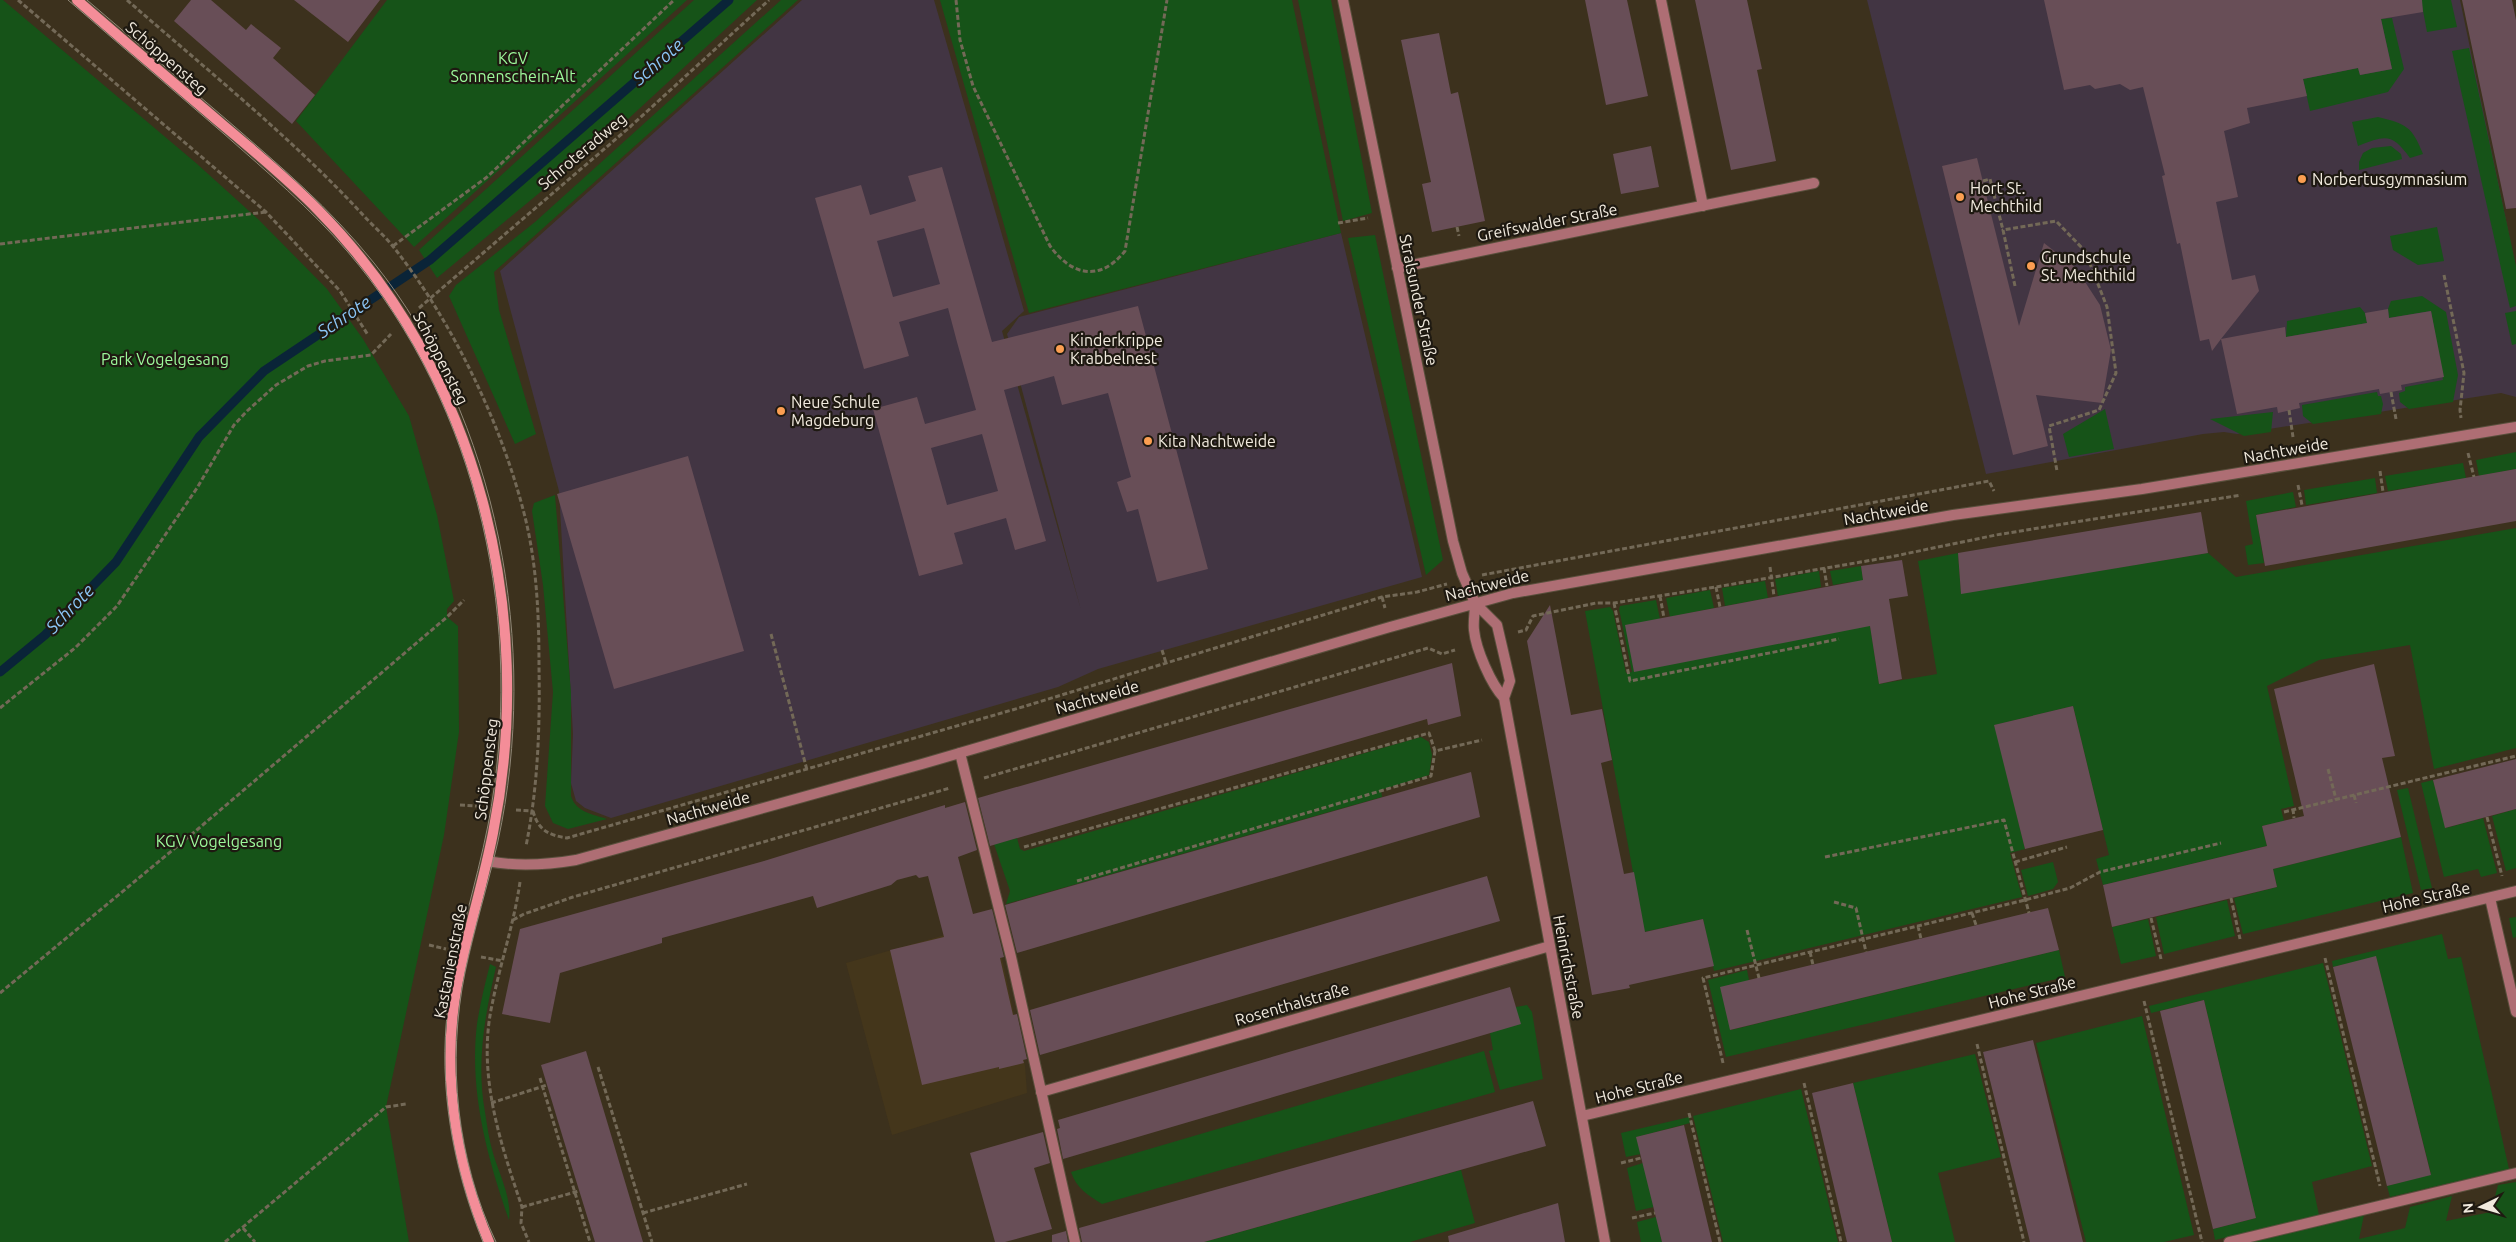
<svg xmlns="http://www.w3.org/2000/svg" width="2516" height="1242" font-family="Ubuntu,sans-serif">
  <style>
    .built { fill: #44361b }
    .education { fill: #423543 }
    .green { fill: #165318 }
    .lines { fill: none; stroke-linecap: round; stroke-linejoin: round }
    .stream { stroke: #0a2438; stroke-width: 9 }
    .building { fill: #684e57; fill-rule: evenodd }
    .lane-casing { stroke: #594f3c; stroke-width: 12 }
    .street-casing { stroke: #594f3c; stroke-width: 12 }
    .secondary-casing { stroke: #594f3c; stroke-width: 12 }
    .path { stroke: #736957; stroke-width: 3; stroke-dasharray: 5 2.5; stroke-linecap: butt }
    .lane { stroke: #ae6e74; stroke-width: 10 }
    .street { stroke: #ae6e74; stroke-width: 10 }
    .secondary { stroke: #f48d98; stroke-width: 10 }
    .tram { stroke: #918878; stroke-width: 1 }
    .poi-dot { fill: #fb9e51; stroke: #1e1911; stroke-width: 2 }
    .labels { text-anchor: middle; stroke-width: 4.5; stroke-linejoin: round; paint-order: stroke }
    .street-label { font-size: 16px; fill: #f1eade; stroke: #1e1911 }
    .park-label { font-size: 16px; fill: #9df99b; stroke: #1e1911 }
    .poi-label { font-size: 16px; fill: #f1eade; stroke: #1e1911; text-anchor: start }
    .water-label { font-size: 18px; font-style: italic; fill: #8cc6f7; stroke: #1e1911 }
  </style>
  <rect width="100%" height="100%" fill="#3c311d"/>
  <path class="built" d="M 994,921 L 1025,1066 L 1027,1093 L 892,1135 L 846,963 Z"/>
  <path class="education" d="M 802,0 L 934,0 L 1024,311 L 1002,331 L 1081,610 L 1007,334 L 1019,317 L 1341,233 L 1422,577 L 1098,669 L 1058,687 L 611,818 L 585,808 L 576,801 L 571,783 L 573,734 L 559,491 L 500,271 Z
    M 1867,0 L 2460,0 L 2516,268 L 2516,397 L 2501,393 L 2237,434 L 2224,432 L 2203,434 L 1986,474 Z"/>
  <path class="green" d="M 0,0 L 3,0 L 196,163 L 258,219 L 327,289 L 363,339 L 409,416 L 437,515 L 454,601 L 447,609 L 447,617 L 458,626 L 459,732 L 444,835 L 386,1107 L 409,1242 L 0,1242 Z
    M 387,0 L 687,0 L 414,247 L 296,121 Z
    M 694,0 L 757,0 L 627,120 L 437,278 L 419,250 Z
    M 781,0 L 798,0 L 494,272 L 499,310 L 536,434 L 515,444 L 449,296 L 456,285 L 535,222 Z
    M 940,0 L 1292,0 L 1341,233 L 1029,313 Z
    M 1298,0 L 1331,0 L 1372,213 L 1343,221 Z
    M 2421,0 L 2451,0 L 2457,27 L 2427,32 Z
    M 2392,18 L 2404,69 L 2388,92 L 2310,111 L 2303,79 L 2358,68 L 2360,75 L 2392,69 L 2381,19 Z
    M 2469,48 L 2516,266 L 2516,306 L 2510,308 L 2452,51 Z
    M 2378,117 C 2406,124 2412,126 2423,154 L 2410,158 C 2392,133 2386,135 2358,146 L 2352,122 Z
    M 2391,146 L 2401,154 L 2402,159 L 2359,170 L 2359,162 L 2363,153 L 2372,148 Z
    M 2437,227 L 2444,261 L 2418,265 L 2393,250 L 2390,236 Z
    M 1375,235 L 1443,560 L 1426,575 L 1348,238 Z
    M 2422,296 L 2446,312 L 2458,375 L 2453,402 L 2409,409 L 2400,402 L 2399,393 L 2405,391 L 2405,387 L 2443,380 L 2431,311 L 2389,318 L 2388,309 L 2391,301 Z
    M 2360,307 L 2365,313 L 2367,323 L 2286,337 L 2287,321 Z
    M 2516,311 L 2516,344 L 2512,345 L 2505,313 Z
    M 2377,392 L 2378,396 L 2381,396 L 2383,404 L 2381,414 L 2313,424 L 2303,416 L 2302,405 Z
    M 2105,409 L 2114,449 L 2069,457 L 2063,434 Z
    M 2273,412 L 2271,432 L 2244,436 L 2210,419 Z
    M 2516,452 L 2516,469 L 2479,476 L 2476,460 Z
    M 2463,463 L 2466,478 L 2388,491 L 2385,476 Z
    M 2375,478 L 2377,493 L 2306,505 L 2304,490 Z
    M 2293,492 L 2296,507 L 2256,515 L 2264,563 L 2248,565 L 2245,546 L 2253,544 L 2246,501 Z
    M 555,495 L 571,693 L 571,796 C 576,812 592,814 607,819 L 568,829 L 553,823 L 545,806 L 553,692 L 543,585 L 532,511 L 534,503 Z
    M 2516,528 L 2516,748 L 2434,769 L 2410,645 L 2319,660 L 2267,686 L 2294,806 L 2281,809 L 2284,821 L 2262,826 L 2267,846 L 2103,885 L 2096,859 L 2109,855 L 2073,706 L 1995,725 L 2025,849 L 2010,853 L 2022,897 L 1714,971 L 1703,919 L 1644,932 L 1585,611 L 1610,607 L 1613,611 L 1626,673 L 1632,672 L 1619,609 L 1620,606 L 1656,600 L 1660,619 L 1858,627 L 1850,582 L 1833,585 L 1830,571 L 1861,566 L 1879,684 L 1937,674 L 1918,561 L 1958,553 L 1961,593 L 2208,553 L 2236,577 Z
    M 1819,571 L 1821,587 L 1778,596 L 1775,579 Z
    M 1765,581 L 1768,598 L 1725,606 L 1722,588 Z
    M 1710,590 L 1714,608 L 1670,617 L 1666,598 Z
    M 1421,737 L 1429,742 L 1432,755 L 1429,775 L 1381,790 L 1382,797 L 1006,904 L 1010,891 L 994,844 L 1017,838 L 1020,849 L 1024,851 Z
    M 2433,780 L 2446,828 L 2483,818 L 2497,873 L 2481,877 L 2478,869 L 2444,877 L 2421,783 Z
    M 2408,788 L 2432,888 L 2421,890 L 2397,790 Z
    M 2516,809 L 2516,868 L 2506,871 L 2492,816 Z
    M 2401,837 L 2413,893 L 2243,934 L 2234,898 L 2277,887 L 2273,869 Z
    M 2053,862 L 2058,882 L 2053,889 L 2028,896 L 2021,870 Z
    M 2227,900 L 2235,936 L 2164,954 L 2156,917 Z
    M 2516,917 L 2516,937 L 2513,938 L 2509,918 Z
    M 2148,919 L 2156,956 L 2121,964 L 2112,927 Z
    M 2442,934 L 2448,959 L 2461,957 L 2509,1169 L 2390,1197 L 2387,1186 L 2431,1174 L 2376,957 L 2333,967 L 2332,961 Z
    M 2059,950 L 2065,977 L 1726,1057 L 1708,980 L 1747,970 L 1749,980 L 1731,1030 Z
    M 2323,963 L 2372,1166 L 2312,1182 L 2319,1215 L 2215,1240 L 2213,1229 L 2256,1218 L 2204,1000 L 2151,1013 L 2149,1006 Z
    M 490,964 L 496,967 C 485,1015 476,1062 485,1112 C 487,1125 489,1140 493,1153 C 499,1174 512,1198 509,1220 C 487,1157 469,1091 477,1024 C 480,1004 485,984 490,964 Z
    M 1527,1005 L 1532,1012 L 1543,1079 L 1500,1090 L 1489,1051 L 1493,1050 L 1490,1033 L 1516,1007 Z
    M 2142,1016 L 2194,1235 L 2164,1242 L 2086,1242 L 2036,1043 Z
    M 1484,1051 L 1495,1092 L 1102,1204 C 1088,1195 1076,1188 1071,1172 Z
    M 1975,1054 L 2001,1157 L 1938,1173 L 1955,1242 L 1892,1242 L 1853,1083 Z
    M 1801,1089 L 1838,1242 L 1723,1242 L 1693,1116 Z
    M 1689,1117 L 1690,1123 L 1637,1137 L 1641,1154 L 1626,1157 L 1621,1133 Z
    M 1643,1163 L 1654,1207 L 1636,1211 L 1627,1168 Z
    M 1461,1170 L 1475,1223 L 1410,1242 L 1204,1242 Z
    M 2516,1182 L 2516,1242 L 2253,1242 L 2364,1215 L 2359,1239 L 2405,1228 L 2410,1207 L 2452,1196 L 2446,1221 L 2491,1212 L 2498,1185 Z
    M 1656,1217 L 1662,1242 L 1641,1242 L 1637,1222 Z"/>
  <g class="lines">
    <path class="stream" d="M 0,672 L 45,635 L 116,562 L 199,437 L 264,371 L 430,260 L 729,0"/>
  </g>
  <path class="building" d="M 191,0 L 211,0 L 246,30 L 251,24 L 281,48 L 273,58 L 315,95 L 292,124 L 174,21 Z
    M 294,0 L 380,0 L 348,42 Z
    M 1585,0 L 1627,0 L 1648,96 L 1606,105 Z
    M 1695,0 L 1747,0 L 1762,69 L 1757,70 L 1776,161 L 1731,170 Z
    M 2044,0 L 2422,0 L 2423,12 L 2381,19 L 2392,69 L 2360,75 L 2358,68 L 2303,79 L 2307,96 L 2247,108 L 2250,123 L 2224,131 L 2238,197 L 2216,202 L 2232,280 L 2255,275 L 2259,291 L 2221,339 L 2285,327 L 2286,337 L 2367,323 L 2365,313 L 2388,309 L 2389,318 L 2431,311 L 2444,377 L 2401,385 L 2402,390 L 2380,394 L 2379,389 L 2299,403 L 2300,408 L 2278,413 L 2277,407 L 2237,414 L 2221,339 L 2212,351 L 2209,339 L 2200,341 L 2180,243 L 2177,244 L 2162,176 L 2165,175 L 2143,87 L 2130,90 L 2120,84 L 2095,89 L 2090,85 L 2064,90 Z
    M 2462,0 L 2512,0 L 2516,20 L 2516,208 L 2506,209 Z
    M 1439,33 L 1451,94 L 1458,92 L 1485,221 L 1432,232 L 1422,184 L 1431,182 L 1401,40 Z
    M 1651,146 L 1659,187 L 1621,194 L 1613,154 Z
    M 1977,158 L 2019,326 L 2044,243 L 2076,268 L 2100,305 L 2111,350 L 2102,403 L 2036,395 L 2048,446 L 2013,455 L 1942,166 Z
    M 942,167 L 992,342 L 1138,306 L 1208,569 L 1157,582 L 1138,509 L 1127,512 L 1117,482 L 1131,477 L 1108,393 L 1062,405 L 1054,376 L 1004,390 L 1046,541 L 1015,550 L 1006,518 L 954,533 L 963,564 L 919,576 L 873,409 L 917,397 L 925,424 L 976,410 L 957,342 L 948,308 L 899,322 L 909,356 L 864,369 L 815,198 L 861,185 L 870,215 L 916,201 L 908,176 ZM 924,228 L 940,284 L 893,297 L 877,241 ZM 982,434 L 998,491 L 947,505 L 931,448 Z
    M 688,456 L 744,651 L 614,689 L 557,494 Z
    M 2516,469 L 2516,521 L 2265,566 L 2256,515 Z
    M 2201,512 L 2208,553 L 1961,594 L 1958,553 Z
    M 1902,560 L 1908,596 L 1889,599 L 1902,679 L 1879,684 L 1870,626 L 1634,672 L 1625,625 L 1863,580 L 1861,566 Z
    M 1550,605 L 1571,715 L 1602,709 L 1612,760 L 1601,763 L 1624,874 L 1634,872 L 1645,932 L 1703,919 L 1714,966 L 1629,985 L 1630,988 L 1592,995 L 1527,641 Z
    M 1452,663 L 1461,716 L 1428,725 L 1427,719 L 990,846 L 978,798 Z
    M 2374,664 L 2395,756 L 2382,758 L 2401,837 L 2273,869 L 2277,887 L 2112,927 L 2103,885 L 2267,846 L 2262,826 L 2304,816 L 2274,689 Z
    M 2073,706 L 2103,830 L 2025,849 L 1994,725 Z
    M 2516,759 L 2516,809 L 2445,828 L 2433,780 Z
    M 1471,772 L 1480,817 L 1017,953 L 1005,905 Z
    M 965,802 L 977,850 L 958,857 L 973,914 L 992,909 L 1004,957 L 1000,958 L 1013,1015 L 1017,1014 L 1027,1059 L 1023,1060 L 1024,1063 L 999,1069 L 999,1067 L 922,1085 L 890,950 L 944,937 L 928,876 L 919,878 L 916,875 L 897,880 L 891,885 L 817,908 L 813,896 L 662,938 L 662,943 L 560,973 L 550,1023 L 502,1014 L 520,929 L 764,861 L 945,805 L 945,808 Z
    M 1487,876 L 1500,921 L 1040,1055 L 1030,1010 Z
    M 2048,908 L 2059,950 L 1730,1030 L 1720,987 Z
    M 2376,956 L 2431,1175 L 2387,1186 L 2333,967 Z
    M 1510,987 L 1521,1024 L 1063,1159 L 1057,1129 L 1060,1128 L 1058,1120 Z
    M 2204,1000 L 2256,1218 L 2213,1229 L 2160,1011 Z
    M 2033,1040 L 2083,1242 L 2030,1242 L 1983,1052 Z
    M 586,1051 L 643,1242 L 595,1242 L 563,1138 L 541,1065 Z
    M 1853,1083 L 1892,1242 L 1847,1242 L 1812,1093 Z
    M 1533,1101 L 1546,1146 L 1204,1242 L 1082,1242 L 1079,1228 Z
    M 1684,1125 L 1712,1242 L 1662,1242 L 1636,1137 Z
    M 1043,1132 L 1050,1163 L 1034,1168 L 1052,1229 L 1005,1242 L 995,1242 L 970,1153 Z
    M 1558,1203 L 1565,1242 L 1449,1242 L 1448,1236 Z
    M 1066,1231 L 1068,1242 L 1052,1242 L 1052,1235 Z"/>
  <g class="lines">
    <g class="lane-casing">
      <path id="lane" d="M 960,753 L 1011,957 L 1075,1242
        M 2490,898 L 2516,1012
        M 2229,1242 L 2516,1173"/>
    </g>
    <g class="street-casing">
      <path id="street" d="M 1343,0 L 1453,541 L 1462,573 L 1475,603 L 1497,625 L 1510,681 L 1504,698 L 1605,1242
        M 1661,0 L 1703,206
        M 1397,268 L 1814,183
        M 1475,603 C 1475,612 1473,622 1474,630 C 1476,650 1491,684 1504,698
        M 487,861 C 518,867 546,865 576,860 L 922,764 L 1390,627 L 1513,593 L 1953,515 L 2142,489 L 2516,427
        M 1041,1092 L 1550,946
        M 1582,1116 L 2516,891"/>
    </g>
    <g class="secondary-casing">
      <path id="secondary" d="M 77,0 C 125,42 174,83 223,125 C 255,152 288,179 318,210 C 478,372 537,612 493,833 C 483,884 467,934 457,985 C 441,1071 455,1162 489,1242"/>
    </g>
    <path class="path" d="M 18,0 L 266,212 L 340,291 L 368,335
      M 127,0 C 207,70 292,138 364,216 C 374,227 386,237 395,249 C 452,321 501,423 524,513 C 537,563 539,616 539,667 C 540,727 538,787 526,846
      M 956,0 L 960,40 L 973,86 L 1050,246 C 1072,276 1100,282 1125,251 L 1167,0
      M 1983,181 L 1990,179 L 2003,230
      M 1338,223 L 1368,218
      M 1457,227 L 1459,236
      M 0,244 L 266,212
      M 393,246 L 487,177 L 674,0
      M 2444,275 L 2464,373 L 2460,410 L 2461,418
      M 2015,286 L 2003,230 L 2056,221 L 2085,251 L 2107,307 L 2116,373 L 2099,410 L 2049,426 L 2057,471
      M 419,308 L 631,126 L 769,0
      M 2391,392 L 2396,419
      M 2289,410 L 2293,437
      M 2468,453 L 2474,477
      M 2380,471 L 2383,492
      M 2298,485 L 2302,505
      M 1770,567 L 1774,596
      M 1824,568 L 1827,586
      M 1482,575 L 1989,481 L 1994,491
      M 1716,587 L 1720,607
      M 1660,596 L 1664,618
      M 1382,597 L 1385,608
      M 1614,603 L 1630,681 L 1839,639
      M 1518,632 L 1526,630 L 1533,616 L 1596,603 L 1614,603 L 1716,587 L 1890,557 L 1996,535 L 2241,495
      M 771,634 L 807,770
      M 1162,650 L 1166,663
      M 0,708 L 75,648 L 117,606 L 197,488 L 234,425 L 247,411 L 276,385 L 308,366 L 325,361 L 371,355 L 391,334
      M 2328,769 L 2336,799
      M 984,778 L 1428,648 L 1442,654 L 1455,650
      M 2354,795 L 2356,803
      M 460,805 L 477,806
      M 2293,809 L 2294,818
      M 516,810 L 533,811
      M 533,811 C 538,830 548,835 567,838 L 1019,708 L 1382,597 L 1417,592 L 1447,584
      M 2284,812 L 2516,756
      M 2487,817 L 2502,876
      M 1024,847 L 1429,733 L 1435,751 L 1482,740
      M 1825,857 L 2004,820 L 2029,913
      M 2015,862 L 2067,847
      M 1077,881 L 1431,776 L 1435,751
      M 520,882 C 514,924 500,964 492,1005 C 477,1074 500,1142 522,1207 L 521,1223 L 529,1242
      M 2231,898 L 2240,939
      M 1834,902 L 1856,908 L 1866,952
      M 1972,913 L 1976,925
      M 2151,918 L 2161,959
      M 513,920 L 524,914 L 573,897 L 950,788
      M 1918,926 L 1921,939
      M 1747,930 L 1759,978
      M 429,945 L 446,949
      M 1810,952 L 1813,965
      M 481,957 L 503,961
      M 2325,958 L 2380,1186
      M 0,993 L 198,829 L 447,617 L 464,600
      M 2144,1001 L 2202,1242
      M 1977,1044 L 2024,1242
      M 1723,1063 L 1703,978 L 2025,900 L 2070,888 L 2100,872 L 2221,843
      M 598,1067 L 652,1242
      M 540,1078 L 590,1242
      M 1804,1083 L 1841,1242
      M 491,1103 L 547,1085
      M 1689,1113 L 1720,1242
      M 1621,1163 L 1641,1158
      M 522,1207 L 579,1191
      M 643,1213 L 747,1184
      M 1632,1218 L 1655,1213
      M 243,1228 L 255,1242
      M 225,1242 L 386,1107 L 406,1104"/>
    <use href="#lane" class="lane"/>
    <use href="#street" class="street"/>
    <use href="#secondary" class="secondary"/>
    <path class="tram" d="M 68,0 C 120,45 172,89 224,134 C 267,172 310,208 347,251 C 481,407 526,627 488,825 C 476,886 456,945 448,1006 C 438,1087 453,1167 483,1242
      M 87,0 C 134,40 180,80 227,120 C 280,166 330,208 374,263 C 499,419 540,648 498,841 C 488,885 474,928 465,972 C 447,1062 456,1159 496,1242"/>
  </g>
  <g class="poi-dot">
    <circle cx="2302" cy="179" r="5"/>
    <circle cx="1960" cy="197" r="5"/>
    <circle cx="2031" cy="266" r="5"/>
    <circle cx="1060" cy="349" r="5"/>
    <circle cx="781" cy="411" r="5"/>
    <circle cx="1148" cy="441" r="5"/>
  </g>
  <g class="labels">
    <g class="street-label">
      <text transform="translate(167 58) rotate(41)" y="6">Schöppensteg</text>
      <text transform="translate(582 151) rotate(-40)" y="6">Schroteradweg</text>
      <text transform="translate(1547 222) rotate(-11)" y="6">Greifswalder Straße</text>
      <text transform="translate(1419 300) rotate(78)" y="6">Stralsunder Straße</text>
      <text transform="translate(441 358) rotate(63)" y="6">Schöppensteg</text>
      <text transform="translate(2286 450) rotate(-10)" y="6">Nachtweide</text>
      <text transform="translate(1886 512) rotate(-10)" y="6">Nachtweide</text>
      <text transform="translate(1487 585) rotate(-14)" y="6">Nachtweide</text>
      <text transform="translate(1097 697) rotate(-16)" y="6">Nachtweide</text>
      <text transform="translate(486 769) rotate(-83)" y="6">Schöppensteg</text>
      <text transform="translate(708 808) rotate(-16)" y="6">Nachtweide</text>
      <text transform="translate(2426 897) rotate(-13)" y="6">Hohe Straße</text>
      <text transform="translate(450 961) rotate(-79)" y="6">Kastanienstraße</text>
      <text transform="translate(1569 967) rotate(79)" y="6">Heinrichstraße</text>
      <text transform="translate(2032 992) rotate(-14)" y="6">Hohe Straße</text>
      <text transform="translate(1292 1004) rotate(-16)" y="6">Rosenthalstraße</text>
      <text transform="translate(1639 1087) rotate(-14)" y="6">Hohe Straße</text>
    </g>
    <g class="park-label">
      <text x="513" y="64">KGV<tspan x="513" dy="18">Sonnenschein-Alt</tspan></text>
      <text x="165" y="365">Park Vogelgesang</text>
      <text x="219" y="847">KGV Vogelgesang</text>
    </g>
    <g class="poi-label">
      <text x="2312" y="185">Norbertusgymnasium</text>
      <text x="1970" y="194">Hort St.<tspan x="1970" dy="18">Mechthild</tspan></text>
      <text x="2041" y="263">Grundschule<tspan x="2041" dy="18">St. Mechthild</tspan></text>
      <text x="1070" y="346">Kinderkrippe<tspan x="1070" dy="18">Krabbelnest</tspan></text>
      <text x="791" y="408">Neue Schule<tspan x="791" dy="18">Magdeburg</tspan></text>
      <text x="1158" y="447">Kita Nachtweide</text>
    </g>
    <g class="water-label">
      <text transform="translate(658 62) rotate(-41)" y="6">Schrote</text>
      <text transform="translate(344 317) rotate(-34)" y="6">Schrote</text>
      <text transform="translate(70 609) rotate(-46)" y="6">Schrote</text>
    </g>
  </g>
  <g transform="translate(2481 1207) rotate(265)" stroke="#1e1911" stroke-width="4" paint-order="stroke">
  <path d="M0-4L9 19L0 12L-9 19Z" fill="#f1eade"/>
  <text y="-8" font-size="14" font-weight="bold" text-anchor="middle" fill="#f1eade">N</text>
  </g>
</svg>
